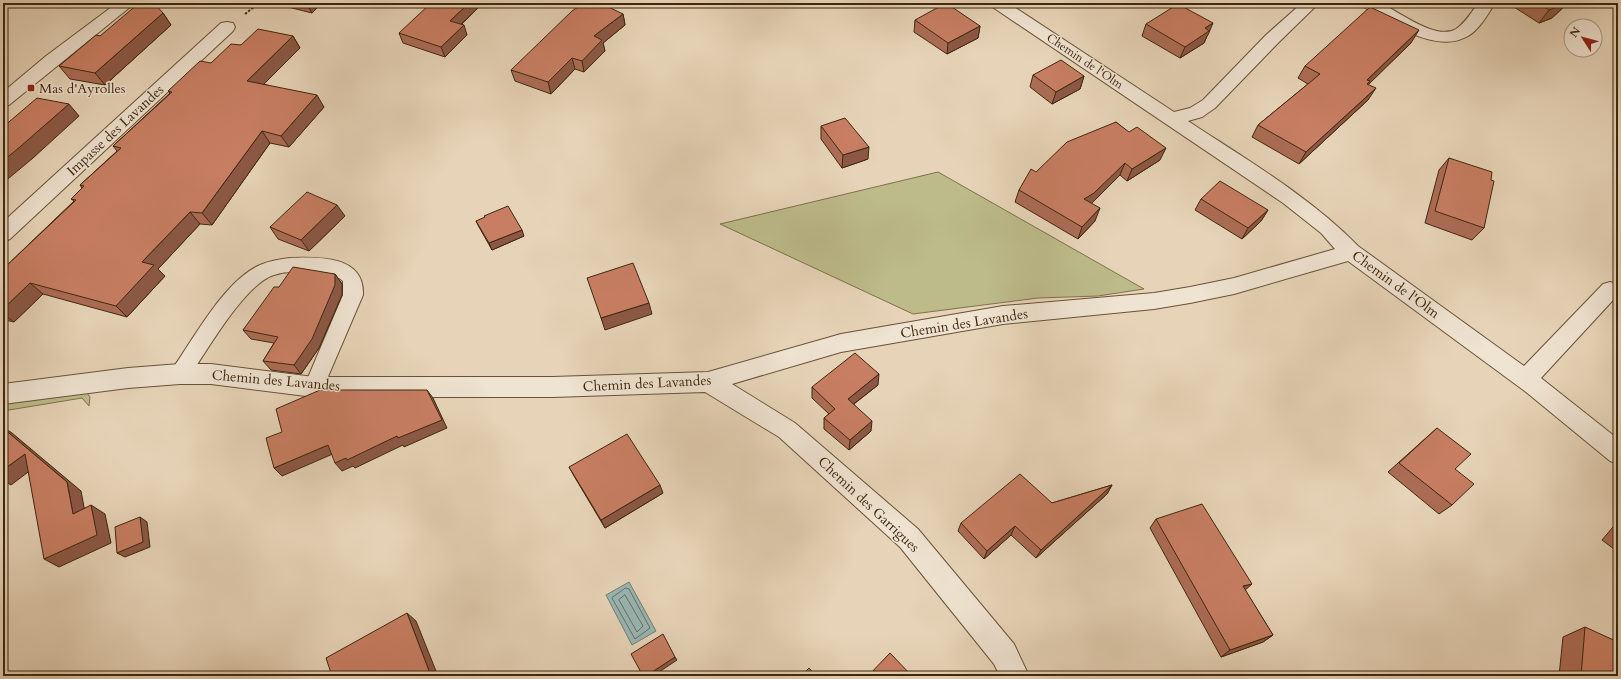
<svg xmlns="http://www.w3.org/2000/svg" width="1621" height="679" font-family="Cardo,serif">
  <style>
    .green { fill: #bdbb8a; stroke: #7e714c }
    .water { fill: #98b7b5; stroke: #747d72 }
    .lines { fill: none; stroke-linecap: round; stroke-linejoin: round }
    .shore { stroke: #6c6f61; stroke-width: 1 }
    .service-casing { stroke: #695238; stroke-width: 2 }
    .minor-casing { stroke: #695238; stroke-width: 2 }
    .tertiary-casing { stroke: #695238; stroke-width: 2 }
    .path { stroke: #3f270d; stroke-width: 2; stroke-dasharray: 2.5 1.5; stroke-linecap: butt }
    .service { fill: #efe3d1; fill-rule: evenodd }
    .minor { fill: #efe3d1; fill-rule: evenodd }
    .tertiary { fill: #efe3d1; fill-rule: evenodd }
    .wall { fill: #ac6c55; stroke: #3f270d }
    .shaded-wall { fill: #8c5845; stroke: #3f270d }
    .building { fill: #c87e63; stroke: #3f270d }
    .poi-dot { fill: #8f2418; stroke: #efe3d1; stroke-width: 1.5 }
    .labels { text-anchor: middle; stroke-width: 3; stroke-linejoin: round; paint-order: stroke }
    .far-street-label { font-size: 12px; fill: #3f270d; stroke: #efe3d1 }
    .poi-label { font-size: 14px; fill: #3f270d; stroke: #efe3d1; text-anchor: start }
    .street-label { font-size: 14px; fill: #3f270d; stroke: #efe3d1 }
  </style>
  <rect width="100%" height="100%" fill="#e7d4b8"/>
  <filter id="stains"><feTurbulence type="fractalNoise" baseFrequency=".005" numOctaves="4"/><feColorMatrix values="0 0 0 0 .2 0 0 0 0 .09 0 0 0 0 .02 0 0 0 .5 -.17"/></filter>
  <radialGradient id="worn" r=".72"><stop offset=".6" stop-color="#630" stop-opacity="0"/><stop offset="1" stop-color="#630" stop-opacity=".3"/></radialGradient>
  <path class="green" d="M 938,172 L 1144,289 L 1098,296 L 1038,298 L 913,314 L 720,224 Z
    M 85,390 L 90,397 L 89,406 L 82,398 L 3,411 L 3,401 Z"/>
  <path class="water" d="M 629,582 L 656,631 L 632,645 L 606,595 Z"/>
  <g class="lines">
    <path class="shore" d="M 626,588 L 629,589 L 650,628 L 635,639 L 612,598 Z
      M 625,595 L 643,626 L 637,632 L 619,600 Z"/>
    <g class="service-casing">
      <path id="service" d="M 290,258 C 318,257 365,255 363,295 L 321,393 L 314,396 L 307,393 L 304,387 L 343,295 L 343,281 C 335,273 321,274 311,273 C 299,272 286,271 274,275 C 244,284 205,354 187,380 L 180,383 L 173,380 L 170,374 L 173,368 C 194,338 225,280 260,265 C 269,261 280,259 290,258 Z"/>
    </g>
    <g class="minor-casing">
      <path id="minor" d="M 989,3 L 1008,3 L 1174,112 L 1190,108 L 1203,100 L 1266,35 L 1302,3 L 1319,3 L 1278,43 L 1215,108 L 1202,117 L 1188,121 C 1247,160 1309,196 1358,246 L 1524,366 L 1603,284 L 1610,282 L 1618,284 L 1618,300 L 1614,299 L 1541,378 L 1618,439 L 1618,464 L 1610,461 L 1526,392 L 1348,261 L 1234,294 L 1190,303 L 1154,309 L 1003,324 L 841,352 L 732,384 L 795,423 L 918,529 L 1014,644 L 1029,676 L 1000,676 L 994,664 L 900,547 L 779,437 L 705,392 L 553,397 L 314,397 L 211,384 L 180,384 L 128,388 L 3,404 L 3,384 L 128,368 L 180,364 L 211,364 L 314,377 L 553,377 L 708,372 L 841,334 L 1003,306 L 1154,293 L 1190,287 L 1234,278 L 1335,249 L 1321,233 L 1283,203 L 991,6 Z
        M 1360,3 C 1366,3 1376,1 1382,4 C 1400,12 1436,41 1456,29 C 1465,23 1472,12 1478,3 L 1495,3 C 1488,14 1479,30 1468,36 C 1436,55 1389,22 1362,6 Z
        M 227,22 L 233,23 L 235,27 L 233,31 L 10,239 L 3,242 L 3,222 L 221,23 Z"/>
    </g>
    <g class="tertiary-casing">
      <path id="tertiary" d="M 117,3 L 135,3 L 9,105 L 3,107 L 3,92 L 46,56 Z"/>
    </g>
    <path class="path" d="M 245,14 L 259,3"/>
    <use href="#service" class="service"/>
    <use href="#minor" class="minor"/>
    <use href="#tertiary" class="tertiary"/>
  </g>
  <path class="wall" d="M 272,3 L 322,3 L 312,13 Z
    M 483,3 L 462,24 L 467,35 L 445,57 L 403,43 L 399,33 Z
    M 1517,3 L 1568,3 L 1552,18 L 1539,23 L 1514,7 Z
    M 163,13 L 171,25 L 105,85 L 70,79 L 59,66 L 100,36 Z
    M 623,14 L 625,25 L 603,43 L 605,51 L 584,72 L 575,69 L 551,94 L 515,81 L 511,70 Z
    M 915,20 L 980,26 L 978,38 L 947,54 L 914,32 Z
    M 1146,24 L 1208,35 L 1207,36 L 1204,43 L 1180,58 L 1142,36 Z
    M 293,36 L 300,48 L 264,84 L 324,107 L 289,147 L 270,143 L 212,225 L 200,224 L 158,269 L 165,276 L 127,317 L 43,294 L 14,322 L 5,320 L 3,322 L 3,269 L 74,201 L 71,199 L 82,188 L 80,185 L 117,151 L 113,146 L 170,93 L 168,91 L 241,45 Z
    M 1411,43 L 1368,84 L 1368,100 L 1299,164 L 1252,137 L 1258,125 L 1308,84 L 1298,78 L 1305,66 Z
    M 1033,75 L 1084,76 L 1080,89 L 1052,104 L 1030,87 Z
    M 1116,122 L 1160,160 L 1127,181 L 1120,175 L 1091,204 L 1095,221 L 1078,239 L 1015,202 L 1019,190 L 1036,172 Z
    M 821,126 L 868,159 L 842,168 L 821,139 Z
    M 1449,158 L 1491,180 L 1484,228 L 1472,240 L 1425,223 L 1439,170 Z
    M 1201,199 L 1268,210 L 1261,221 L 1242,239 L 1195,210 Z
    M 345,216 L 309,251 L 278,239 L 270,227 Z
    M 476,221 L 524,236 L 492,250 L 479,227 Z
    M 335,274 L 342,284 L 342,295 L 319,348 L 301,374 L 271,370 L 263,361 L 274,343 L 251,339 L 243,330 L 279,287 Z
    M 878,385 L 854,404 L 871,431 L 849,450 L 824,429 L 824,418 L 829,414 L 812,398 L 812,387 Z
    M 1437,428 L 1455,469 L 1452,505 L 1439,514 L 1388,472 Z
    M 569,467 L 663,493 L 605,528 L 574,476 Z
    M 1112,485 L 1107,494 L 1036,558 L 1011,535 L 984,559 L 958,531 L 961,523 L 1052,503 Z
    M 1156,519 L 1245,590 L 1273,635 L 1263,642 L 1221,657 L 1150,528 Z
    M 1618,521 L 1618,552 L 1602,540 Z
    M 1585,627 L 1618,676 L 1559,676 L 1563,637 Z"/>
  <path class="shaded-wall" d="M 306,3 L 322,3 L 312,13 Z
    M 469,3 L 483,3 L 454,31 L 450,21 Z
    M 1565,3 L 1568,3 L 1552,18 L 1539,23 L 1549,10 Z
    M 163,13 L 171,25 L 105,85 L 95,73 Z
    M 623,14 L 625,25 L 603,43 L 605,51 L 584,72 L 582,61 L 594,36 Z
    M 1213,23 L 1208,35 L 1207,36 L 1204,43 L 1180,58 L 1185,47 L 1205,28 Z
    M 464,25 L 467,35 L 445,57 L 441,47 Z
    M 980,26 L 978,38 L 947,54 L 948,43 Z
    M 1419,30 L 1411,43 L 1368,85 L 1367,80 Z
    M 293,36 L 300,48 L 255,93 L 247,81 Z
    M 572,58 L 575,69 L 551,94 L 548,82 Z
    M 1084,76 L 1080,89 L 1052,104 L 1056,92 Z
    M 1376,88 L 1368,100 L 1299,164 L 1306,152 Z
    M 317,95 L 324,107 L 289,147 L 281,136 Z
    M 69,104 L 79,116 L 33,158 L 3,183 L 3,161 Z
    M 262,131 L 270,143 L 212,225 L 202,213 Z
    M 869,147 L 868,159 L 842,168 L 843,155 Z
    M 1166,148 L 1160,160 L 1127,181 L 1132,169 Z
    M 1125,163 L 1120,175 L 1090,205 L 1084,199 Z
    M 337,205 L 345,216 L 309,251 L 301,240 Z
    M 1100,208 L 1095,221 L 1078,239 L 1082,227 Z
    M 1268,210 L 1261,221 L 1242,239 L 1248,228 Z
    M 190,212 L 200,224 L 158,269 L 165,276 L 127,317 L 116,306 L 142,262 Z
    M 522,230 L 524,236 L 492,250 L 489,243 Z
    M 335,274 L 342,284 L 342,295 L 319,348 L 301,374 L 294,365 Z
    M 30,283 L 43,294 L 14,322 L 3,314 L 3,309 Z
    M 649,303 L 652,314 L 605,330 L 601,318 Z
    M 879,374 L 878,385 L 847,409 L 848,399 Z
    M 427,390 L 433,398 L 447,428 L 404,447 L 403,445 L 355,468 L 353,466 L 342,471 L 335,463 Z
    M 872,421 L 871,431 L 849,450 L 850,440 Z
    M 3,427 L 12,433 L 81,491 L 87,523 L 73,514 L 67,482 L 3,428 Z
    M 328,445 L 335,453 L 282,476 L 274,468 Z
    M 25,454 L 40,463 L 11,485 L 3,480 L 3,470 Z
    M 660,485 L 663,493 L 605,528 L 601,520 Z
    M 1112,485 L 1107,494 L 1036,558 L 1041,550 Z
    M 91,505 L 105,514 L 111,543 L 59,567 L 44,559 Z
    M 140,517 L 147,522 L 150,547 L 125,557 L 117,553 Z
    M 1015,526 L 1011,535 L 984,559 L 987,551 Z
    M 1252,584 L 1243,592 L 1243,586 Z
    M 407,613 L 416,621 L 438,676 L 431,676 Z
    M 1273,635 L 1263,642 L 1221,657 L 1230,650 Z
    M 675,657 L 677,660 L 653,676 L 646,676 Z"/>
  <path class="building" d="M 139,3 L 154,3 L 163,13 L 95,73 L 59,66 L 96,35 L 100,36 Z
    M 431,3 L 469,3 L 450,21 L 464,25 L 441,47 L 399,33 Z
    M 584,3 L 600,3 L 623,14 L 594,36 L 602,40 L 582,61 L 572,58 L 548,82 L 511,70 L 572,11 Z
    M 946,3 L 980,26 L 948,43 L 915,20 Z
    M 1538,3 L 1565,3 L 1562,5 L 1549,10 Z
    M 1178,4 L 1213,23 L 1205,28 L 1209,31 L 1185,47 L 1146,24 Z
    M 1370,7 L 1419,30 L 1367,80 L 1370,81 L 1367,84 L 1376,88 L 1306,152 L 1258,125 L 1320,74 L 1305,66 Z
    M 258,29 L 293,36 L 247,81 L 317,95 L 281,136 L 262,131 L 202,213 L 190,212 L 142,262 L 154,265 L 116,306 L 30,283 L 3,309 L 3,269 L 76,200 L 71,199 L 84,186 L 80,185 L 121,148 L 113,146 L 172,92 L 168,91 L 200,61 L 211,63 L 231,44 L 241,45 Z
    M 1061,60 L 1084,76 L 1056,92 L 1033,75 Z
    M 37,98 L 69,104 L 21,146 L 3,161 L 3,127 Z
    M 845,118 L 869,147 L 843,155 L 821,126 Z
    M 1116,122 L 1129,132 L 1137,127 L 1166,148 L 1132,169 L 1125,163 L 1094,193 L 1084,199 L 1100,208 L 1082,227 L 1019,190 L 1031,169 L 1036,172 L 1067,142 Z
    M 1449,158 L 1492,172 L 1491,180 L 1494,181 L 1484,228 L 1435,211 Z
    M 1220,181 L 1268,210 L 1248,228 L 1201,199 Z
    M 307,192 L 337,205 L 301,240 L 270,227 Z
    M 508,206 L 522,230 L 489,243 L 476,221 L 485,217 L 484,216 Z
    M 633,263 L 649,303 L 601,318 L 587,278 Z
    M 293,267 L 335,274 L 335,285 L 312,339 L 294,365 L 263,361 L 278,337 L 243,330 L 274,287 L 279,287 Z
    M 855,353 L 879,374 L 848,399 L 872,421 L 850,440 L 824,418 L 835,409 L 812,387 Z
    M 320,390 L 427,390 L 442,420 L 398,438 L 397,436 L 347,460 L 346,458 L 335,463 L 328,445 L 274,468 L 266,438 L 282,432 L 276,409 Z
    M 3,428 L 67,482 L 73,514 L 91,505 L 97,535 L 44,559 L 25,454 L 3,470 Z
    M 1437,428 L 1471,454 L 1455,469 L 1474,484 L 1452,505 L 1399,463 Z
    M 627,434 L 660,485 L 601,520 L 569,467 Z
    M 1020,474 L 1052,503 L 1112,485 L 1041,550 L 1015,526 L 987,551 L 961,523 Z
    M 1202,504 L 1252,584 L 1243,586 L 1273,635 L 1230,650 L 1156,519 Z
    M 140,517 L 143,542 L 117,553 L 115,527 Z
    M 407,613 L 431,676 L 332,676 L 326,658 Z
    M 1585,627 L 1618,642 L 1618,676 L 1581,676 Z
    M 663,634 L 675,657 L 646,676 L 643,676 L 631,654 Z
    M 890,653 L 912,676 L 868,676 Z
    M 809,668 L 816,676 L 801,676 Z"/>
  <rect class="poi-dot" x="27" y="84" width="8" height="8" rx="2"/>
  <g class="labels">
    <g class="far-street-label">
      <text transform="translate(1085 61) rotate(34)" y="4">Chemin de l'Olm</text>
    </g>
    <g class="poi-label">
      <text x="39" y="93">Mas d'Ayrolles</text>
    </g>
    <g class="street-label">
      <text transform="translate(115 130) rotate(-43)" y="5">Impasse des Lavandes</text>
      <text transform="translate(1396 284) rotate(36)" y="5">Chemin de l'Olm</text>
      <text transform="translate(964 323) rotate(-9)" y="5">Chemin des Lavandes</text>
      <text transform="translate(276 380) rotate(5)" y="5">Chemin des Lavandes</text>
      <text transform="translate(647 383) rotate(-3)" y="5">Chemin des Lavandes</text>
      <text transform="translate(869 504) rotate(43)" y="5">Chemin des Garrigues</text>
    </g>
  </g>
  <rect width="1621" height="679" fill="none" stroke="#e7d4b8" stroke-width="16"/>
  <rect x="4" y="4" width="1613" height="671" fill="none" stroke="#3f270d" stroke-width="2"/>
  <rect x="8" y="8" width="1605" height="663" fill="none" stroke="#3f270d"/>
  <g transform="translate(1583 38) rotate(306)"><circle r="19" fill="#efe3d1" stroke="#a99883"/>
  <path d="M0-3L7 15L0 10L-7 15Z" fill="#8f2418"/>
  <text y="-6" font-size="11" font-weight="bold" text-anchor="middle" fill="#3f270d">N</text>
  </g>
  <rect width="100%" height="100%" filter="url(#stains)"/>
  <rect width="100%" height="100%" fill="url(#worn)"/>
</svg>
